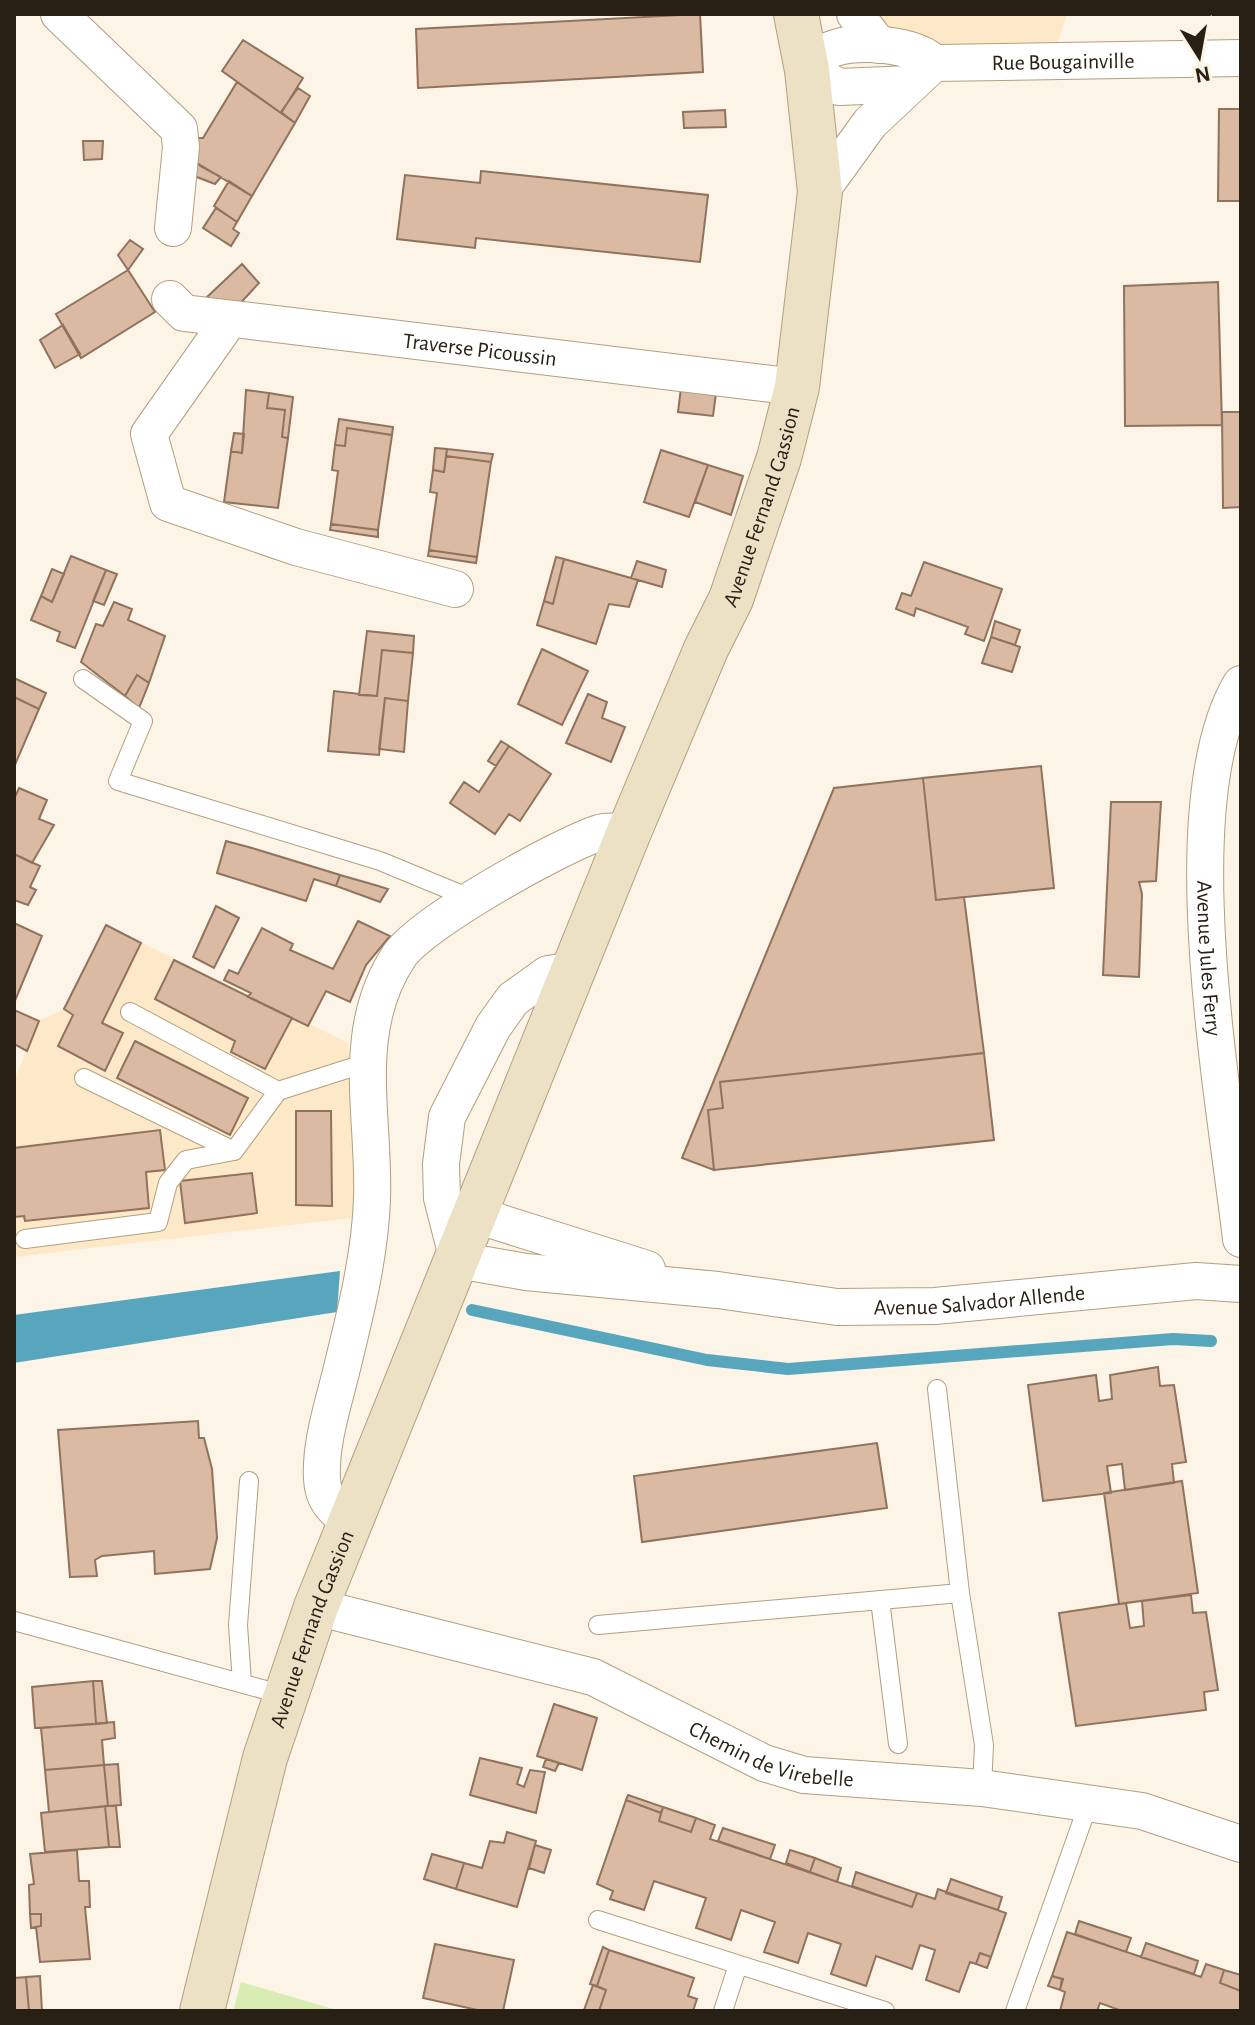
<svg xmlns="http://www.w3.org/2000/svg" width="1255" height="2025" font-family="'Alegreya Sans',sans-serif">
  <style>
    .built { fill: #fde9c8 }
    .green { fill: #d9edb2 }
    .water { fill: #58a6bd }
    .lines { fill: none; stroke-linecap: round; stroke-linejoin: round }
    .stream { stroke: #58a6bd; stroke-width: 12 }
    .building { fill: #dabaa2; stroke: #90725d; stroke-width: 2 }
    .lane-casing { stroke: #b29f7f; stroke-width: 20 }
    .street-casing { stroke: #b29f7f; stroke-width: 38 }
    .secondary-casing { stroke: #b29f7f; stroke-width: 46 }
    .lane { stroke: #fff; stroke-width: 18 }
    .street { stroke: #fff; stroke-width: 36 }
    .secondary { stroke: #ece1c5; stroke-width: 44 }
    .labels { text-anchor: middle; stroke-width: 6; stroke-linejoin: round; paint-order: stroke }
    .street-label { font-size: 22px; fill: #282014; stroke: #fcf4e6 }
  </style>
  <rect width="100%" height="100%" fill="#fcf4e6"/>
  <path class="built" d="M 842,14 L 1067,14 L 1053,57 L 841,37 Z
    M 105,925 L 348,1043 L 359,1180 L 352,1218 L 14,1257 L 14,1081 L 39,1021 L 64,1009 Z"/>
  <path class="green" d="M 241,1982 L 340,2011 L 233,2011 Z"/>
  <path class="water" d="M 340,1271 L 337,1312 L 14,1363 L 14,1315 Z"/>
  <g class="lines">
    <path class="stream" d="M 472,1310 L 707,1360 L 788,1369 L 1173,1339 L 1211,1341"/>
  </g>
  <path class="building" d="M 700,14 L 703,72 L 418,88 L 416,29 Z
    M 243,40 L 303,78 L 281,113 L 222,71 Z
    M 237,82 L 295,123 L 252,196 L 192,160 L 196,138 L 203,138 Z
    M 298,88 L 310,96 L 295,123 L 281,112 Z
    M 1219,109 L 1241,109 L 1241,201 L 1218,201 Z
    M 725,110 L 726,127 L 684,128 L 683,112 Z
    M 83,141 L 103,141 L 102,159 L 84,160 Z
    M 192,160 L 202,167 L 221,177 L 215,184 L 189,174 Z
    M 481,171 L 708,195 L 700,262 L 476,238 L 475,248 L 397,239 L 405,175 L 480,183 Z
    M 229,181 L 252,196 L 237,222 L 214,206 Z
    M 216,208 L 237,222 L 233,229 L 239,233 L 231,246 L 203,228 Z
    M 130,240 L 143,249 L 128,270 L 118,255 Z
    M 242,264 L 259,283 L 234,310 L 206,298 Z
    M 128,270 L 155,312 L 81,358 L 56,314 Z
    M 1218,282 L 1222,425 L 1125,426 L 1124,286 Z
    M 63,325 L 80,354 L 55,368 L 40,340 Z
    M 681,388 L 716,393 L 713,416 L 678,412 Z
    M 246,390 L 269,393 L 267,408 L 285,410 L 282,437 L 288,438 L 278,508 L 224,502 L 231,451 L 242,453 Z
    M 269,393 L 293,397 L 288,438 L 282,437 L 285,410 L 267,408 Z
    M 1222,412 L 1241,412 L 1241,507 L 1223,508 Z
    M 339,419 L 393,427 L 392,435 L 347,428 L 345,446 L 335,445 Z
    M 347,428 L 392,435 L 378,530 L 331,524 L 338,471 L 332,470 L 335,445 L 345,446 Z
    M 234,433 L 244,434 L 242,453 L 231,451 Z
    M 435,448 L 447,449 L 444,472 L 433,470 Z
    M 447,449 L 493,454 L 491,462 L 446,456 Z
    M 661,450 L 708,465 L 689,517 L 644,502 Z
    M 446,456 L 491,462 L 477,557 L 429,550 L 437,493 L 430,492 L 433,470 L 444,472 Z
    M 708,465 L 743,476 L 731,515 L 695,502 Z
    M 331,524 L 378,530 L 378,537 L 330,530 Z
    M 429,550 L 477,557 L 476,563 L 428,556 Z
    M 71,556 L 106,570 L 75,648 L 57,641 L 60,632 L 31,620 L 41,596 L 52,602 Z
    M 556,557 L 564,559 L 553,604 L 544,601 Z
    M 564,559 L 638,580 L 629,607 L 609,604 L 596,644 L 537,625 L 544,601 L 553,604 Z
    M 637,561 L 666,570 L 662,587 L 631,578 Z
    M 924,562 L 1002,589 L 984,641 L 965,634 L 968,627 L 916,608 L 914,616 L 896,609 L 902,593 L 911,596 Z
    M 52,569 L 64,574 L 52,602 L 41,596 Z
    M 106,570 L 117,574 L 104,605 L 93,601 Z
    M 114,602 L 132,609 L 128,620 L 165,636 L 149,683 L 137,675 L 125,696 L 81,662 L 96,624 L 103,626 Z
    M 995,621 L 1020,630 L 1015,645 L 991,637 Z
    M 367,631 L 414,636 L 413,653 L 382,650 L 377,696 L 359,695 Z
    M 991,637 L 1020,647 L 1012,672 L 982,663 Z
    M 542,649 L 588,671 L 562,725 L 518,704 Z
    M 382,650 L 413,653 L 408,701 L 385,698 L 379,755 L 328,751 L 334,691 L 377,696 Z
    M 137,675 L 149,683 L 139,708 L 125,696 Z
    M 14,678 L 46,693 L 39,709 L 14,697 Z
    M 588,694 L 607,702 L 602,718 L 625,727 L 611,762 L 566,743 Z
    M 14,697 L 39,709 L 14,767 Z
    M 385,698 L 408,701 L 404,752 L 379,749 Z
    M 501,741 L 509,746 L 496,766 L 488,761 Z
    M 509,746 L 551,774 L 520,821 L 509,814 L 495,834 L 450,803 L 464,782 L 479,792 Z
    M 1041,766 L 1054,888 L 936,900 L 923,778 Z
    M 923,778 L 936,900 L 964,897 L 984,1053 L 720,1082 L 723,1108 L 708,1110 L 714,1170 L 682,1158 L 834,788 Z
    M 19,788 L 47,800 L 39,819 L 54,825 L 32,863 L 14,854 L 14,799 Z
    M 1111,802 L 1161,802 L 1156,881 L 1139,882 L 1142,894 L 1139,977 L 1103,975 Z
    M 226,841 L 252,848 L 340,875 L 336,886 L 314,879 L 306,901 L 217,873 Z
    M 14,854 L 40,866 L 30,887 L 36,890 L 28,905 L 14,900 Z
    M 340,875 L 375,885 L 388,889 L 380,902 L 336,886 Z
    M 216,906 L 239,918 L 214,968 L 193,957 Z
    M 358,921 L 390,936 L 366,965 L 350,1002 L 326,991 L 308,1026 L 248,997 L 251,993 L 224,980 L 229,970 L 238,974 L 262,928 L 293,944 L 290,950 L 333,969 Z
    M 14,923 L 42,936 L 14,1003 Z
    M 106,925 L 141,943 L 102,1023 L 123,1033 L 105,1071 L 58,1046 L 73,1015 L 64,1009 Z
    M 174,960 L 292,1018 L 265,1069 L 231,1052 L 235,1041 L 155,999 Z
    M 14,1010 L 39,1021 L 27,1051 L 14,1044 Z
    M 135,1041 L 248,1098 L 230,1135 L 117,1078 Z
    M 984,1053 L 994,1140 L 714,1170 L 708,1110 L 723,1108 L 720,1082 Z
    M 296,1111 L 331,1111 L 332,1206 L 296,1205 Z
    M 160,1130 L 165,1170 L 146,1172 L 149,1208 L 25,1221 L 24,1216 L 14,1217 L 14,1148 Z
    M 252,1173 L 257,1213 L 185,1223 L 180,1181 Z
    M 1158,1367 L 1160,1386 L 1174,1385 L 1186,1462 L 1172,1464 L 1174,1483 L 1125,1490 L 1122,1464 L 1107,1466 L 1111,1493 L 1043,1501 L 1028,1385 L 1096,1375 L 1099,1401 L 1112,1399 L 1110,1375 Z
    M 198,1421 L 199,1438 L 204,1438 L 212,1469 L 217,1538 L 210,1569 L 155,1574 L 154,1551 L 102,1556 L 95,1560 L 97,1576 L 70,1577 L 58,1430 Z
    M 877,1443 L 887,1508 L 642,1542 L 634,1476 Z
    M 1182,1481 L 1198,1593 L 1119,1604 L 1104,1493 Z
    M 1191,1595 L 1193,1613 L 1206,1612 L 1218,1690 L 1204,1692 L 1206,1710 L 1076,1726 L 1059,1613 L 1126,1603 L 1130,1628 L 1144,1626 L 1142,1601 Z
    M 93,1681 L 102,1681 L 107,1723 L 96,1724 Z
    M 93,1681 L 96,1724 L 35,1728 L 32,1687 Z
    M 554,1704 L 597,1718 L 582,1770 L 537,1756 Z
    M 114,1722 L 115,1738 L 102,1740 L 104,1765 L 45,1770 L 41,1728 Z
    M 480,1758 L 522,1768 L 517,1784 L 524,1787 L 530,1770 L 545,1772 L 536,1813 L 470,1795 Z
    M 546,1759 L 559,1763 L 555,1771 L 543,1767 Z
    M 118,1764 L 121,1805 L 108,1806 L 104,1765 Z
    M 104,1765 L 108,1806 L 49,1812 L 45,1770 Z
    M 628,1795 L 663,1807 L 661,1813 L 626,1800 Z
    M 626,1800 L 661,1813 L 659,1821 L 691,1832 L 696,1818 L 715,1825 L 710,1839 L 912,1907 L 917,1893 L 935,1899 L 938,1889 L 1006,1913 L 991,1957 L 980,1953 L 976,1964 L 970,1962 L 959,1992 L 926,1980 L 935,1950 L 920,1945 L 912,1969 L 876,1956 L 866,1986 L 831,1974 L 841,1944 L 808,1933 L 798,1963 L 764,1952 L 775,1922 L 741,1910 L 731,1940 L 696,1928 L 706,1898 L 654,1881 L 644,1910 L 610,1899 L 613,1891 L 597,1884 Z
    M 105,1806 L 116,1806 L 120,1847 L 109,1847 Z
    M 105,1806 L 109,1847 L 45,1852 L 41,1813 Z
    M 663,1807 L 696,1818 L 691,1832 L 659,1821 Z
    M 723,1828 L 775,1845 L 770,1859 L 718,1841 Z
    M 507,1832 L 536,1841 L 517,1907 L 456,1889 L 464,1863 L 482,1868 L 490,1841 L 504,1843 Z
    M 535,1845 L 551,1850 L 544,1873 L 529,1868 Z
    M 77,1850 L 79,1881 L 89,1881 L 90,1907 L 85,1907 L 90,1959 L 40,1962 L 36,1927 L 41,1926 L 41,1914 L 30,1914 L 29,1885 L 34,1884 L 30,1854 Z
    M 790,1850 L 815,1858 L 810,1872 L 786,1863 Z
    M 432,1854 L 464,1863 L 456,1889 L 424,1879 Z
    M 815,1858 L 841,1868 L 837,1882 L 810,1872 Z
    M 856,1872 L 917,1893 L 912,1907 L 852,1886 Z
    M 951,1879 L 1002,1897 L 998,1910 L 946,1893 Z
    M 30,1914 L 41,1914 L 41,1926 L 31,1928 Z
    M 1079,1921 L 1131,1938 L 1126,1952 L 1075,1934 Z
    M 1067,1932 L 1201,1977 L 1206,1964 L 1224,1970 L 1220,1983 L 1241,1991 L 1241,2011 L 1122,2011 L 1100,2003 L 1097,2011 L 1060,2011 L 1065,1992 L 1060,1990 L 1063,1979 L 1052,1976 Z
    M 1146,1943 L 1198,1961 L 1194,1974 L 1141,1957 Z
    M 435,1944 L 514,1960 L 503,2011 L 482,2011 L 423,1998 Z
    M 603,1947 L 609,1950 L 597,1986 L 590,1984 Z
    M 609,1950 L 694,1978 L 688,1996 L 697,1999 L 693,2011 L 599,2011 L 606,1990 L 597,1986 Z
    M 980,1953 L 991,1957 L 987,1968 L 976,1964 Z
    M 1224,1970 L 1241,1975 L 1241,1991 L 1220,1983 Z
    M 40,1976 L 42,2011 L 29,2011 L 26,1977 Z
    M 1052,1976 L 1062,1979 L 1060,1990 L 1048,1986 Z
    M 26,1977 L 29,2011 L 14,2011 L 14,1978 Z
    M 593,1985 L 606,1990 L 599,2011 L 584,2010 Z"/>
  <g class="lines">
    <g class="lane-casing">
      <path id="lane" d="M 83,679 L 143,721 L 118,781 L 380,861 L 472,899
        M 130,1012 L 278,1091
        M 84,1078 L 234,1151
        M 25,1239 L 158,1222 L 168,1183 L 186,1160 L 234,1151 L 278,1091 L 366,1063
        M 937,1389 L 960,1593 L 984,1745 L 982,1788
        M 880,1600 L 898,1744
        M 14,1621 L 284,1695
        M 598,1625 L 960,1593
        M 242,1683 L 238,1625 L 249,1481
        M 598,1920 L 885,2011
        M 723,2011 L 738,1965
        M 1015,2011 L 1088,1805"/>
    </g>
    <g class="street-casing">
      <g id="street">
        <path d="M 59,14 L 179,129 L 181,147 L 173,228"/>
        <path d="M 855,14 L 879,45"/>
        <path d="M 911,84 L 839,87 L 807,70 C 814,64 823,52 832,49 C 858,39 915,44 934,63"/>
        <path id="s1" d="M 820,192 L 870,123 L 934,63 L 1241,58"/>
        <path id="s2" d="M 170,299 L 184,313 L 797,387"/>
        <path d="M 230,319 L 149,434 L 168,503 L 296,547 L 455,589"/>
        <path id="s3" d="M 1241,684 C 1169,804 1225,1099 1241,1239"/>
        <path id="s4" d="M 575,970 L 548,974 L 513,999 L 493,1027 L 447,1117 L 441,1164 L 442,1198 L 458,1260 L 526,1272 L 718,1290 L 837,1307 L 935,1306 L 1196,1281 L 1241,1284"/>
        <path d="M 476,1215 L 647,1269"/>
        <path d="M 350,1523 C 334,1509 323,1501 322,1479 C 320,1444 333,1405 341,1372 C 355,1315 370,1257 372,1199 C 375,1116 349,1032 399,956 C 421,923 559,846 599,833 C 608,830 620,832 629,832"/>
        <path id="s5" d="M 316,1607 L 593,1677 L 764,1763 L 804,1775 L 982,1788 L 1142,1811 L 1241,1844"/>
      </g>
    </g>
    <g class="secondary-casing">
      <g id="secondary">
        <path id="s6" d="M 202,2011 L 265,1758 L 316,1607 L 629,832 L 706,649 L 731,599 L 779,458 L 797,387 L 820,192 L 807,70 L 796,14"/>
      </g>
    </g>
    <use href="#lane" class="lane"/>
    <use href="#street" class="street"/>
    <use href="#secondary" class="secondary"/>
  </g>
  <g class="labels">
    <g class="street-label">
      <text dy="8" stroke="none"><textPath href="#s1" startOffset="302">Rue Bougainville</textPath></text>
      <text dy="8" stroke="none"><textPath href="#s2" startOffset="318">Traverse Picoussin</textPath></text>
      <text dy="8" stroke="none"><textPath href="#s6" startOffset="1608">Avenue Fernand Gassion</textPath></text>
      <text dy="8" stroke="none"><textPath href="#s3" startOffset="280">Avenue Jules Ferry</textPath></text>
      <text dy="8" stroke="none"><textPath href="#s4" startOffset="876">Avenue Salvador Allende</textPath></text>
      <text dy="8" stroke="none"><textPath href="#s6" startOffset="398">Avenue Fernand Gassion</textPath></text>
      <text dy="8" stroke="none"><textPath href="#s5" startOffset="482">Chemin de Virebelle</textPath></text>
    </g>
  </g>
  <rect width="1255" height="2025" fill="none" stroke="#282014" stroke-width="32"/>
  <g transform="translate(1199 56) rotate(169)" stroke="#fcf4e6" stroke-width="6" paint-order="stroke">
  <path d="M0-6L14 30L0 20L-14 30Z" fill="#282014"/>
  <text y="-12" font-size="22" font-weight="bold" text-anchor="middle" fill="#282014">N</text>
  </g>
</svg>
